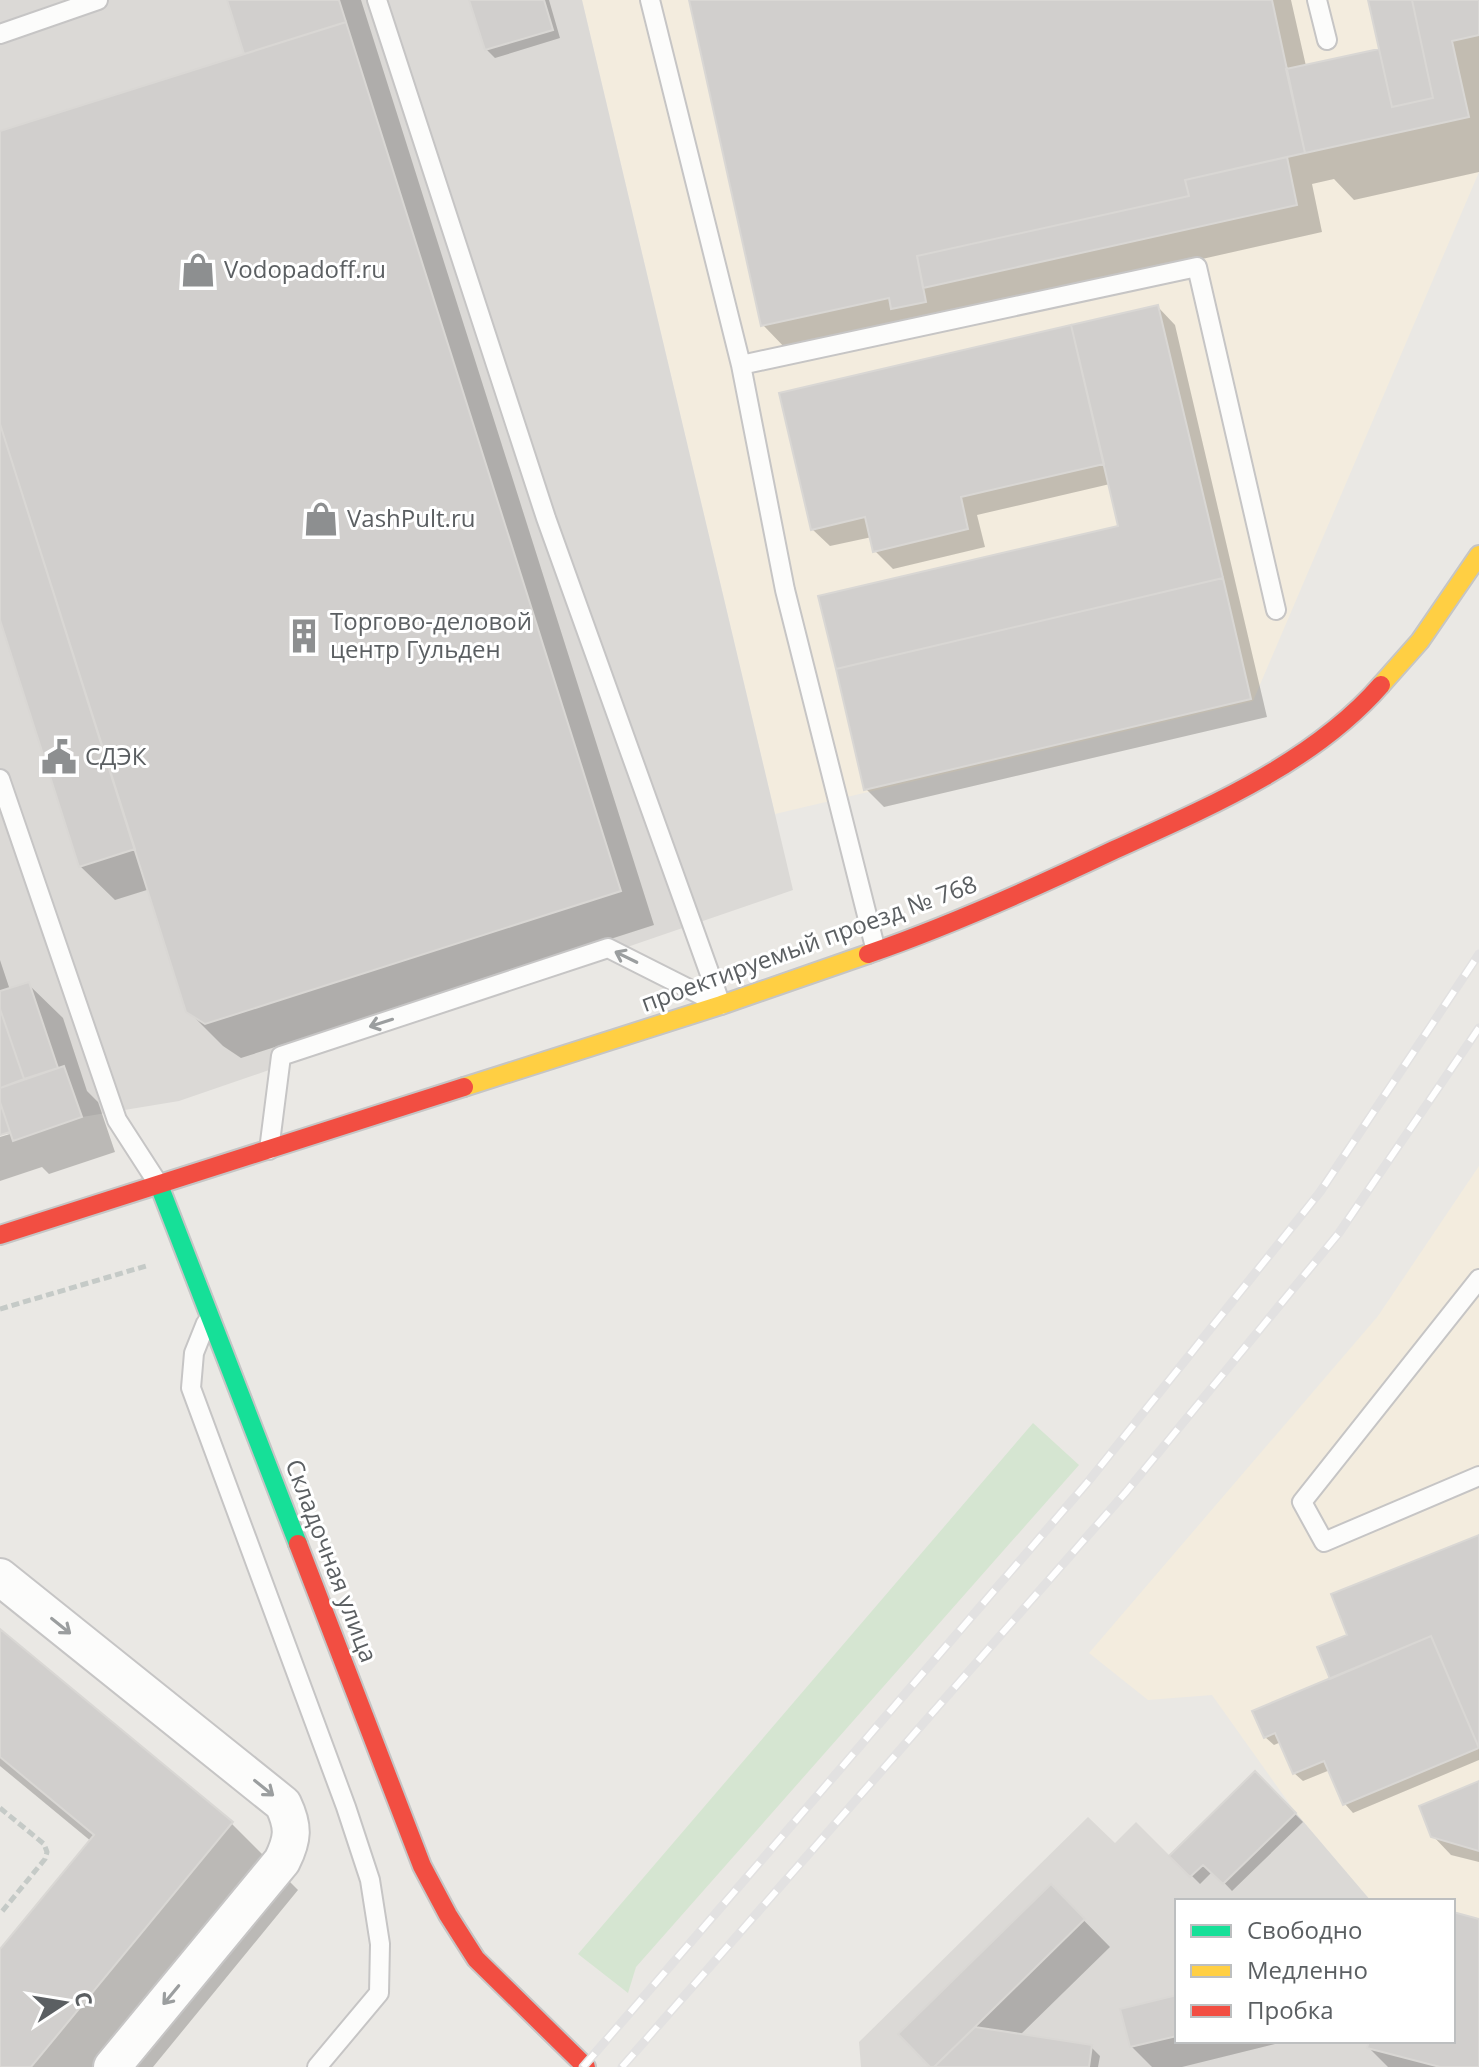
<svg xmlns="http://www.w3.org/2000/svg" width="1479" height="2067" font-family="'Open Sans',sans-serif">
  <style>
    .commercial { fill: #f3ecde }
    .industrial { fill: #dbd9d6 }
    .green { fill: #d5e5d1 }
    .shadow { fill: #0003 }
    .building { fill: #d1cfcd; stroke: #d9d7d4; stroke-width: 2 }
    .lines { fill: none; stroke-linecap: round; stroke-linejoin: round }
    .lane-casing { stroke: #c6c5c5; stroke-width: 22 }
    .street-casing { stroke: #c6c5c5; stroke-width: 40 }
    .fast-casing { stroke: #c5c5c5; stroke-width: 22 }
    .slow-casing { stroke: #c5c5c5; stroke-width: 22 }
    .jam-casing { stroke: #c5c5c5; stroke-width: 22 }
    .path { stroke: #c5cac7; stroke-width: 5; stroke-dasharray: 8 4; stroke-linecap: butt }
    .lane { stroke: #fcfcfb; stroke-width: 18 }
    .street { stroke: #fcfcfb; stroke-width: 36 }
    .fast { stroke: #16e098; stroke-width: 18 }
    .slow { stroke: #ffcf43; stroke-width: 18 }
    .jam { stroke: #f24e42; stroke-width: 18 }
    .rail-casing { stroke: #e2e1e1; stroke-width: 9 }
    .rail { stroke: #fff; stroke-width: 6; stroke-dasharray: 18; stroke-linecap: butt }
    .oneway { stroke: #9b9e9f }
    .labels { text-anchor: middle; stroke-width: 6; stroke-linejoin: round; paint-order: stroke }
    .poi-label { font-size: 24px; fill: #5b5f62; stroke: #fff; text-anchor: start }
    .street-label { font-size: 24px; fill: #5b5f62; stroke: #fff }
  </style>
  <rect width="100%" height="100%" fill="#eae8e4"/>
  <path class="commercial" d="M 582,0 L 1479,0 L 1479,172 L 1253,701 L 775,814 Z
    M 1479,1166 L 1479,2067 L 1440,2067 L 1367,2048 L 1369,2041 L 1453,2041 L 1453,1901 L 1371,1901 L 1296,1813 L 1212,1695 L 1148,1700 L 1089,1653 L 1378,1316 Z"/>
  <path class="industrial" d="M 0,0 L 582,0 L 793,890 L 179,1101 L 82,1117 L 13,1141 L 10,1132 L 0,1135 Z
    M 1255,1771 L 1296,1813 L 1371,1901 L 1177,1901 L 1177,2041 L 1369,2041 L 1367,2048 L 1440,2067 L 861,2067 L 859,2042 L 1088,1817 L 1115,1843 L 1136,1822 L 1169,1855 Z"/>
  <path class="green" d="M 1033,1423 L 1079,1465 L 636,1967 L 628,1993 L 578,1954 Z"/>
  <path class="shadow" d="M 229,0 L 361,0 L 654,925 L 241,1058 L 223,1046 L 188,1011 L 150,889 L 115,900 L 80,866 L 0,614 L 0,133 L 247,55 Z
    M 472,0 L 549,0 L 560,38 L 495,58 L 486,49 Z
    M 691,0 L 1291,0 L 1306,66 L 1381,50 L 1370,0 L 1479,0 L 1479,172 L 1354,200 L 1334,179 L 1312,184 L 1322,232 L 789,352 L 763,325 Z
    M 1158,307 L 1175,325 L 1267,717 L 884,807 L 866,789 L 1120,528 L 1110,484 L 977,515 L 985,547 L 893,569 L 875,551 L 872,537 L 830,546 L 812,529 Z
    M 0,960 L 10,990 L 28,984 L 63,1018 L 87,1091 L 98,1102 L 115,1152 L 49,1174 L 42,1167 L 0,1181 L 0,1137 L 20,1131 L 0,1133 Z
    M 1479,1537 L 1479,1760 L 1353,1813 L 1345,1804 L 1330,1770 L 1303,1781 L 1294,1773 L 1281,1742 L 1274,1745 L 1265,1737 L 1333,1680 L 1349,1636 Z
    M 0,1632 L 232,1824 L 298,1890 L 153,2067 L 0,2067 L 0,1953 L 92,1842 L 0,1766 Z
    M 1255,1774 L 1303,1822 L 1232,1891 L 1213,1871 L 1200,1884 L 1172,1856 Z
    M 1479,1784 L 1479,1862 L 1451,1855 L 1433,1836 Z
    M 1051,1887 L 1110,1947 L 1019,2036 L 1091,2047 L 1100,2056 L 1098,2067 L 933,2067 Z
    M 1453,1914 L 1479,1921 L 1479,2067 L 1388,2067 L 1369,2048 L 1371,2041 L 1453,2041 Z
    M 1177,1997 L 1177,2041 L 1287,2041 L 1182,2067 L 1152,2067 L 1131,2046 Z"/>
  <path class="building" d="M 227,0 L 339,0 L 346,22 L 244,54 Z
    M 469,0 L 544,0 L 553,30 L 485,50 Z
    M 689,0 L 1272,0 L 1305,153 L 1185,180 L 1189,196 L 917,256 L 926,302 L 891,309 L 889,298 L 761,326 Z
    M 1368,0 L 1412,0 L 1433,98 L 1392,107 Z
    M 1412,0 L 1479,0 L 1479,35 L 1452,41 L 1469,117 L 1305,153 L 1286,69 L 1379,49 L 1392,107 L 1433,98 Z
    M 346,22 L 621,891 L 205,1024 L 186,1012 L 0,424 L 0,131 Z
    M 1287,157 L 1297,205 L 923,288 L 917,256 L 1189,196 L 1185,180 Z
    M 1158,305 L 1223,578 L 836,669 L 818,596 L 1118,526 L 1071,325 Z
    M 1071,325 L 1104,464 L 961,497 L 968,529 L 873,552 L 865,517 L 811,530 L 779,393 Z
    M 0,424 L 135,849 L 79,867 L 0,620 Z
    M 1223,578 L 1251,699 L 864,790 L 836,669 Z
    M 29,982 L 58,1068 L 24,1079 L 0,1009 L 0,991 Z
    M 0,1009 L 24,1079 L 0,1088 Z
    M 64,1066 L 82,1117 L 13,1141 L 0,1102 L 0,1088 Z
    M 0,1102 L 10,1132 L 0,1135 Z
    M 1479,1535 L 1479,1748 L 1431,1636 L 1330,1679 L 1317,1647 L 1347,1635 L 1331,1594 Z
    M 0,1629 L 233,1822 L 31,2067 L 0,2067 L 0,1949 L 94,1835 L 0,1757 Z
    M 1431,1636 L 1479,1748 L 1343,1805 L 1324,1761 L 1293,1774 L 1275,1733 L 1264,1738 L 1252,1711 Z
    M 1255,1771 L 1296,1813 L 1223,1884 L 1203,1865 L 1190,1877 L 1169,1856 Z
    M 1479,1781 L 1479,1851 L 1431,1837 L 1419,1806 Z
    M 1051,1884 L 1085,1919 L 934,2067 L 930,2067 L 898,2034 Z
    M 1453,1912 L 1479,1919 L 1479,2067 L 1440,2067 L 1367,2048 L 1369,2041 L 1453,2041 Z
    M 1177,1995 L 1177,2036 L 1130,2047 L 1120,2009 Z
    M 975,2027 L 1092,2045 L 1089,2067 L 934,2067 Z"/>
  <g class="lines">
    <g class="lane-casing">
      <path id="lane" d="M 377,0 L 546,518 L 721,1005
        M 650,0 L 741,365 L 785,590 L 876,951
        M 1317,0 L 1327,40
        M 0,34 L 98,0
        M 741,365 L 1197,267 L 1276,610
        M 0,779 L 117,1120 L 159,1185
        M 269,1150 L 281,1056 L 608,948 L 715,1002
        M 1479,1279 L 1302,1502 L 1324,1542 L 1479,1476
        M 206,1323 L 194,1353 L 191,1388 L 346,1807 L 370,1880 L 380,1944 L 379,1993 L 317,2067"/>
    </g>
    <g class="street-casing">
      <path id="street" d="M 0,1577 L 283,1804 C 294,1827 293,1839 282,1861 L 112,2067"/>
    </g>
    <g class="fast-casing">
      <path id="fast" d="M 159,1185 L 298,1544"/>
    </g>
    <g class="slow-casing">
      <path id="slow" d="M 1381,685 L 1420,641 L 1479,555
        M 464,1087 L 721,1005 L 868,954"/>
    </g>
    <g class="jam-casing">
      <path id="jam" d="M 868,954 C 952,925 1034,888 1114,850 C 1207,808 1313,763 1381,685
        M 0,1235 L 464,1087
        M 298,1544 L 422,1866 L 448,1915 L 476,1959 L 586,2067"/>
    </g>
    <path class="path" d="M 0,1309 L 146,1266
      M 0,1808 L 44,1844 L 47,1852 L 45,1859 L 0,1914"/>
    <use href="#lane" class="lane"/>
    <use href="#street" class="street"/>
    <use href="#fast" class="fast"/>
    <use href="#slow" class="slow"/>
    <use href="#jam" class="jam"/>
    <g class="rail-casing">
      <path id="rail" d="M 583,2067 L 1087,1483 L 1320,1192 L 1479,954
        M 622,2067 L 1126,1492 L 1339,1233 L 1479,1028"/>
    </g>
    <use href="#rail" class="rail"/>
  </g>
  <defs><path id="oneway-shaft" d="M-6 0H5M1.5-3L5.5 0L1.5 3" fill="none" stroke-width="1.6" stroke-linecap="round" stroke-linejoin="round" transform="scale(2)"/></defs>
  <g class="oneway">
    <use href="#oneway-shaft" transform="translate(626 957) rotate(-154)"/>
    <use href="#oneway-shaft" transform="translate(381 1023) rotate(162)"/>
    <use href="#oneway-shaft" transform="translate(61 1626) rotate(39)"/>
    <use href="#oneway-shaft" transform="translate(264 1788) rotate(39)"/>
    <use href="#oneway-shaft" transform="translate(171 1995) rotate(130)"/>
  </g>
  <defs>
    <g id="shop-bare" transform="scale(2.76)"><path d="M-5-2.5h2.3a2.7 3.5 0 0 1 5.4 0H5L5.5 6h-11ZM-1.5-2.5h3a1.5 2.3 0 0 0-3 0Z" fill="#8d8f90" stroke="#fff" stroke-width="2.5" paint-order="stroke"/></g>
    <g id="building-bare" transform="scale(2.76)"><path d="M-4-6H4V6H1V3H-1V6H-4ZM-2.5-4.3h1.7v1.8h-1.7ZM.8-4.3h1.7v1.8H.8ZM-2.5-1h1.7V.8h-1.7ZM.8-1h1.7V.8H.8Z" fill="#8d8f90" stroke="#fff" stroke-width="2.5" paint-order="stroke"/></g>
    <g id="civic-bare" transform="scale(2.76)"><path d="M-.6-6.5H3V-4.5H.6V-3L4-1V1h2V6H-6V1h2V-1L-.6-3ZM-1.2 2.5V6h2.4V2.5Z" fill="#8d8f90" stroke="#fff" stroke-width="2.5" paint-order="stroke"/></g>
  </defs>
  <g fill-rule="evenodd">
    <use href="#shop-bare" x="198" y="270"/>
    <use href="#shop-bare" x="321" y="519"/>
    <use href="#building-bare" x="304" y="636"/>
    <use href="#civic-bare" x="59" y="757"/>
  </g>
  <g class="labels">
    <g class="poi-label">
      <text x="224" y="278">Vodopadoff.ru</text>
      <text x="347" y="527">VashPult.ru</text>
      <text x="330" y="630">Торгово-деловой<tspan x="330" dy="28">центр Гульден</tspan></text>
      <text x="85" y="765">СДЭК</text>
    </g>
    <g class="street-label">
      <text transform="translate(809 944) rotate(-20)" y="8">проектируемый проезд № 768</text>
      <text transform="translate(331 1561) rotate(69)" y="8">Складочная улица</text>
    </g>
  </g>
  <rect x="1175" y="1899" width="280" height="144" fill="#ffffff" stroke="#bdbfc0" stroke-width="2"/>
  <rect x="1191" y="1925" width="40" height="12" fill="#16e098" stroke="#bdbfc0" stroke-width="2"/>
  <text x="1247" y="1939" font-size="24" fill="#5b5f62">Свободно</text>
  <rect x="1191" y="1965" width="40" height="12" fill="#ffcf43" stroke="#bdbfc0" stroke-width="2"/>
  <text x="1247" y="1979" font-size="24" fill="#5b5f62">Медленно</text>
  <rect x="1191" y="2005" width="40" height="12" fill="#f24e42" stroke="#bdbfc0" stroke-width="2"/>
  <text x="1247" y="2019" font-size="24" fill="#5b5f62">Пробка</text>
  <g transform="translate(64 2003) rotate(78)" stroke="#ffffff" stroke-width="6" paint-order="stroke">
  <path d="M0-6L14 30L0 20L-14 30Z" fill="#5b5f62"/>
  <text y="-12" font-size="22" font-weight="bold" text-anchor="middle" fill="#5b5f62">С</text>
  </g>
</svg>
